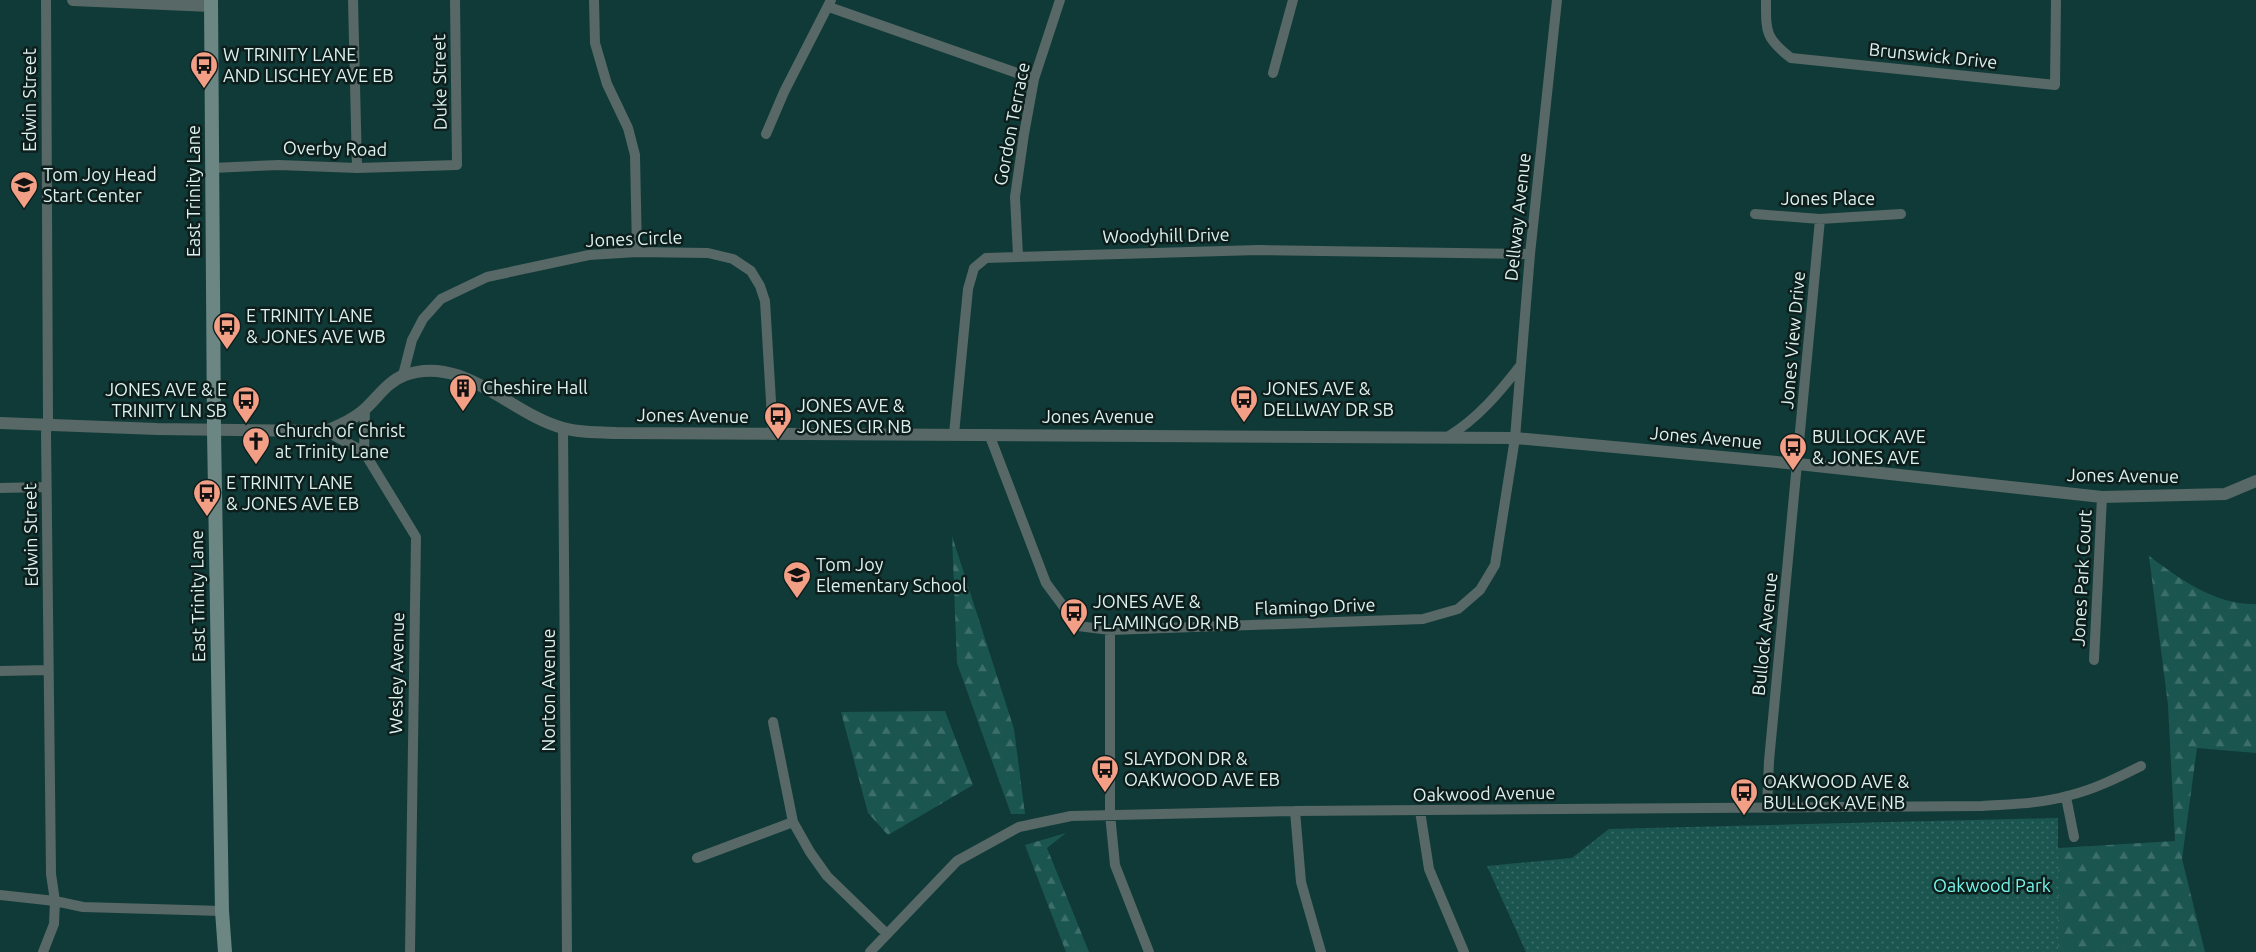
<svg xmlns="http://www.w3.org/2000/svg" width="2256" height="952" font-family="Ubuntu,sans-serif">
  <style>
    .forest { fill: url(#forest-firs) }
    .park { fill: url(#park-dots) }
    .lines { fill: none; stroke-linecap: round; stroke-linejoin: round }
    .minor { stroke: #576866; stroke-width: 10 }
    .tertiary { stroke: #576866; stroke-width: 12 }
    .secondary { stroke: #6b8683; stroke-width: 14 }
    .labels { text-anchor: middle; stroke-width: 5; stroke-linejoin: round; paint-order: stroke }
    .poi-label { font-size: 18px; fill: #dcf2ef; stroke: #0d1e1c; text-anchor: start }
    .street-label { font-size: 18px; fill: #dcf2ef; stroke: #0d1e1c }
    .park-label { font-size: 18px; fill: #77f7eb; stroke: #0d1e1c }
  </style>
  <defs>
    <pattern id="forest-firs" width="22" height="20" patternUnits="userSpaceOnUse" patternTransform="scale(1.25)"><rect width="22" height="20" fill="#1b5550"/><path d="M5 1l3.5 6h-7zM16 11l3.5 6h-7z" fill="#3c6e6a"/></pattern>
    <pattern id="park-dots" width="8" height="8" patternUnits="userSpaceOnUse" patternTransform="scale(1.25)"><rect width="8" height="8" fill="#1b5550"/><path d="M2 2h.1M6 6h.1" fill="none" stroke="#3c6e6a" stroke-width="1.8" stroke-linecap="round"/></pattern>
  </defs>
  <rect width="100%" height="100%" fill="#103a37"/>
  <path class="forest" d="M 952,536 L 1014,729 L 1025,814 L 1011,814 L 957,663 Z
    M 2149,556 C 2180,579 2215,605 2256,604 L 2256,753 L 2197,748 L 2182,859 L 2205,952 L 2058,952 L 2058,848 L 2175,841 L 2168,705 Z
    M 945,711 L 973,785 L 888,835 L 868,813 L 841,712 Z
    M 1066,833 L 1047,848 L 1089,952 L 1066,952 L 1025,845 Z"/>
  <path class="park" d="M 2058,818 L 2058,952 L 1526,952 L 1487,866 L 1572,858 L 1609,829 Z"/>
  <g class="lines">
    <path class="minor" d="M 46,0 L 48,418 L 46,433 L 51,874 L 55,901 L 83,907 L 222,911
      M 353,0 L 357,168
      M 594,0 L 595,43 L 607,84 L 628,128 L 635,155 L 637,252
      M 1766,0 C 1766,32 1765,38 1791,58 L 2055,85 L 2056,0
      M 829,7 L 1034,79
      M 1273,73 L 1293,0
      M 766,134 L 784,92 L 831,0
      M 212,168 L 279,165 L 357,168 L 457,165 L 455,0
      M 1755,214 L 1820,219 L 1901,214
      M 1018,256 L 1015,197 L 1024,134 L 1034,79 L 1060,0
      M 403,375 L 412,340 L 423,319 L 441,299 L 487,277 L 589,255 L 637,252 L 708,253 L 733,259 L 751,271 L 760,286 L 765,301 L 773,435
      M 563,428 L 567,952
      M 326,431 L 364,452 L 416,537 L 410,952
      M 954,434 L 968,289 L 974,268 L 986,258 L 1258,250 L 1530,254
      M 989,434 L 1046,583 L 1078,626 L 1110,630 L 1423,619 L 1458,609 L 1480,590 L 1495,565 L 1515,438 L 1530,254 L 1557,0
      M 1449,436 C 1478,418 1499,393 1520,366
      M 364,452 L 365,409
      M 0,488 L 46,487
      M 1110,630 L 1110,814 L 1115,865 L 1149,952
      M 2094,660 L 2102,497
      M 0,671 L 48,670
      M 773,722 L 793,822 L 810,852 L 827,876 L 887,934
      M 2066,797 L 2074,837
      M 1767,807 L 1769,761 L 1820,219
      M 1295,811 L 1301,882 L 1321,952
      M 1420,811 L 1429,869 L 1464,952
      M 697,858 L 793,822
      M 0,895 L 55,901 L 54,924 L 43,952
      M 870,952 L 957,861 L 1019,827 L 1071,816 L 1295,811 L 1982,806 C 2010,804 2039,804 2067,796 C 2093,790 2117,778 2141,766"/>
    <path class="tertiary" d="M 73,0 L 211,6
      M 0,423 L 157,429 L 326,431 C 340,425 354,419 365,409 C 378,397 388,381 405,375 C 464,354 510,414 563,428 C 579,433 599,432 616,433 L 1515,438 L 1798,464 L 2102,497 L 2225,494 L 2256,481"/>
    <path class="secondary" d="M 211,0 L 214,431 L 222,911 L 225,952"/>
  </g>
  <defs>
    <g id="bus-pin" transform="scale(1.4375)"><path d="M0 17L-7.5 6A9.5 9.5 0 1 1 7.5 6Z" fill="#f39f86" stroke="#0d1e1c"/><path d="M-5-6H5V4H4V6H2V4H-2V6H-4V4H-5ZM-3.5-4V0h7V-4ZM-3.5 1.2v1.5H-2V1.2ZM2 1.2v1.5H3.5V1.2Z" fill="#111"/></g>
    <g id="school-pin" transform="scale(1.4375)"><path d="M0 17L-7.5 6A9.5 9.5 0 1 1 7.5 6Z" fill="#f39f86" stroke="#0d1e1c"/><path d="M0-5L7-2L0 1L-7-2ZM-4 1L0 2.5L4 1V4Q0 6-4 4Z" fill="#111"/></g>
    <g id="building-pin" transform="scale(1.4375)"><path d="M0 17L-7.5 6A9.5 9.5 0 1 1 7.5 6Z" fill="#f39f86" stroke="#0d1e1c"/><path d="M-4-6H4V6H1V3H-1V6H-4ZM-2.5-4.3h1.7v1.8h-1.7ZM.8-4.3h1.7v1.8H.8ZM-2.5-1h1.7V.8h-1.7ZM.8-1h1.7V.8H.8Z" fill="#111"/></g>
    <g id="church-pin" transform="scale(1.4375)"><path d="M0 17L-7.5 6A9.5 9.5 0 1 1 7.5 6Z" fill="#f39f86" stroke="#0d1e1c"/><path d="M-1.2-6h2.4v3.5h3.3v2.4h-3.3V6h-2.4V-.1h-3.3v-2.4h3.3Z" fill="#111"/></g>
  </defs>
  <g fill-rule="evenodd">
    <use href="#bus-pin" x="204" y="65"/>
    <use href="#school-pin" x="24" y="185"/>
    <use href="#bus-pin" x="227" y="326"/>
    <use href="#building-pin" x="463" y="388"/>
    <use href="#bus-pin" x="1244" y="399"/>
    <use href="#bus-pin" x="246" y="400"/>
    <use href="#bus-pin" x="778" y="416"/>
    <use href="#church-pin" x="256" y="441"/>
    <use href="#bus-pin" x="1793" y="447"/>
    <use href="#bus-pin" x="207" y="493"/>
    <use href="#school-pin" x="797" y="575"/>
    <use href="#bus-pin" x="1074" y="612"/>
    <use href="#bus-pin" x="1105" y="769"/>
    <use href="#bus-pin" x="1744" y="792"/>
  </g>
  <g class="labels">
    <g class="poi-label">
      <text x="223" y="61">W TRINITY LANE<tspan x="223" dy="21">AND LISCHEY AVE EB</tspan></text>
      <text x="43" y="181">Tom Joy Head<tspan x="43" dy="21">Start Center</tspan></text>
      <text x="246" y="322">E TRINITY LANE<tspan x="246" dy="21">&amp; JONES AVE WB</tspan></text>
      <text x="482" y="394">Cheshire Hall</text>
      <text x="1263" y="395">JONES AVE &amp;<tspan x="1263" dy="21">DELLWAY DR SB</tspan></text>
      <text x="227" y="396" text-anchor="end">JONES AVE &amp; E<tspan x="227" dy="21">TRINITY LN SB</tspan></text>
      <text x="797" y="412">JONES AVE &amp;<tspan x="797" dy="21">JONES CIR NB</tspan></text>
      <text x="275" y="437">Church of Christ<tspan x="275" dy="21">at Trinity Lane</tspan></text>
      <text x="1812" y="443">BULLOCK AVE<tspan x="1812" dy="21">&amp; JONES AVE</tspan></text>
      <text x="226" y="489">E TRINITY LANE<tspan x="226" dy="21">&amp; JONES AVE EB</tspan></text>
      <text x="816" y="571">Tom Joy<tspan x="816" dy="21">Elementary School</tspan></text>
      <text x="1093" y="608">JONES AVE &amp;<tspan x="1093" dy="21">FLAMINGO DR NB</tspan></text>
      <text x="1124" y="765">SLAYDON DR &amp;<tspan x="1124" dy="21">OAKWOOD AVE EB</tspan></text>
      <text x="1763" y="788">OAKWOOD AVE &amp;<tspan x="1763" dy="21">BULLOCK AVE NB</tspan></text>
    </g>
    <g class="street-label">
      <text transform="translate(1933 56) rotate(6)" y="6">Brunswick Drive</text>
      <text transform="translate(440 82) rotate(-91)" y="6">Duke Street</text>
      <text transform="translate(30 100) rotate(-90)" y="6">Edwin Street</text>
      <text transform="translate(1012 124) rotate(-79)" y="6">Gordon Terrace</text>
      <text transform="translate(335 149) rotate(1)" y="6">Overby Road</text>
      <text transform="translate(194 191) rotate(-90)" y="6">East Trinity Lane</text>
      <text x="1828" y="205">Jones Place</text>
      <text transform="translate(1518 217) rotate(-84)" y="6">Dellway Avenue</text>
      <text transform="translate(1166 236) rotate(-1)" y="6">Woodyhill Drive</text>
      <text transform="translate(634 239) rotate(-2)" y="6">Jones Circle</text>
      <text transform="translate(1793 340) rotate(-85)" y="6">Jones View Drive</text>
      <text transform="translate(693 416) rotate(1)" y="6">Jones Avenue</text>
      <text x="1098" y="423">Jones Avenue</text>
      <text transform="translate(1706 438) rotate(5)" y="6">Jones Avenue</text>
      <text transform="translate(2123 476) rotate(1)" y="6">Jones Avenue</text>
      <text transform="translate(31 535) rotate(-91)" y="6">Edwin Street</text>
      <text transform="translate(2082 578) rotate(-87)" y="6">Jones Park Court</text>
      <text transform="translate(198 596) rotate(-91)" y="6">East Trinity Lane</text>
      <text transform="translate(1315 607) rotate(-2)" y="6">Flamingo Drive</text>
      <text transform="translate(1765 634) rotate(-84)" y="6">Bullock Avenue</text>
      <text transform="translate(397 673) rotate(-89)" y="6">Wesley Avenue</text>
      <text transform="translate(549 690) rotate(-90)" y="6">Norton Avenue</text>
      <text transform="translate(1484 794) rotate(-1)" y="6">Oakwood Avenue</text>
    </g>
    <g class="park-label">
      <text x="1992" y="892">Oakwood Park</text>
    </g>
  </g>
</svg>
